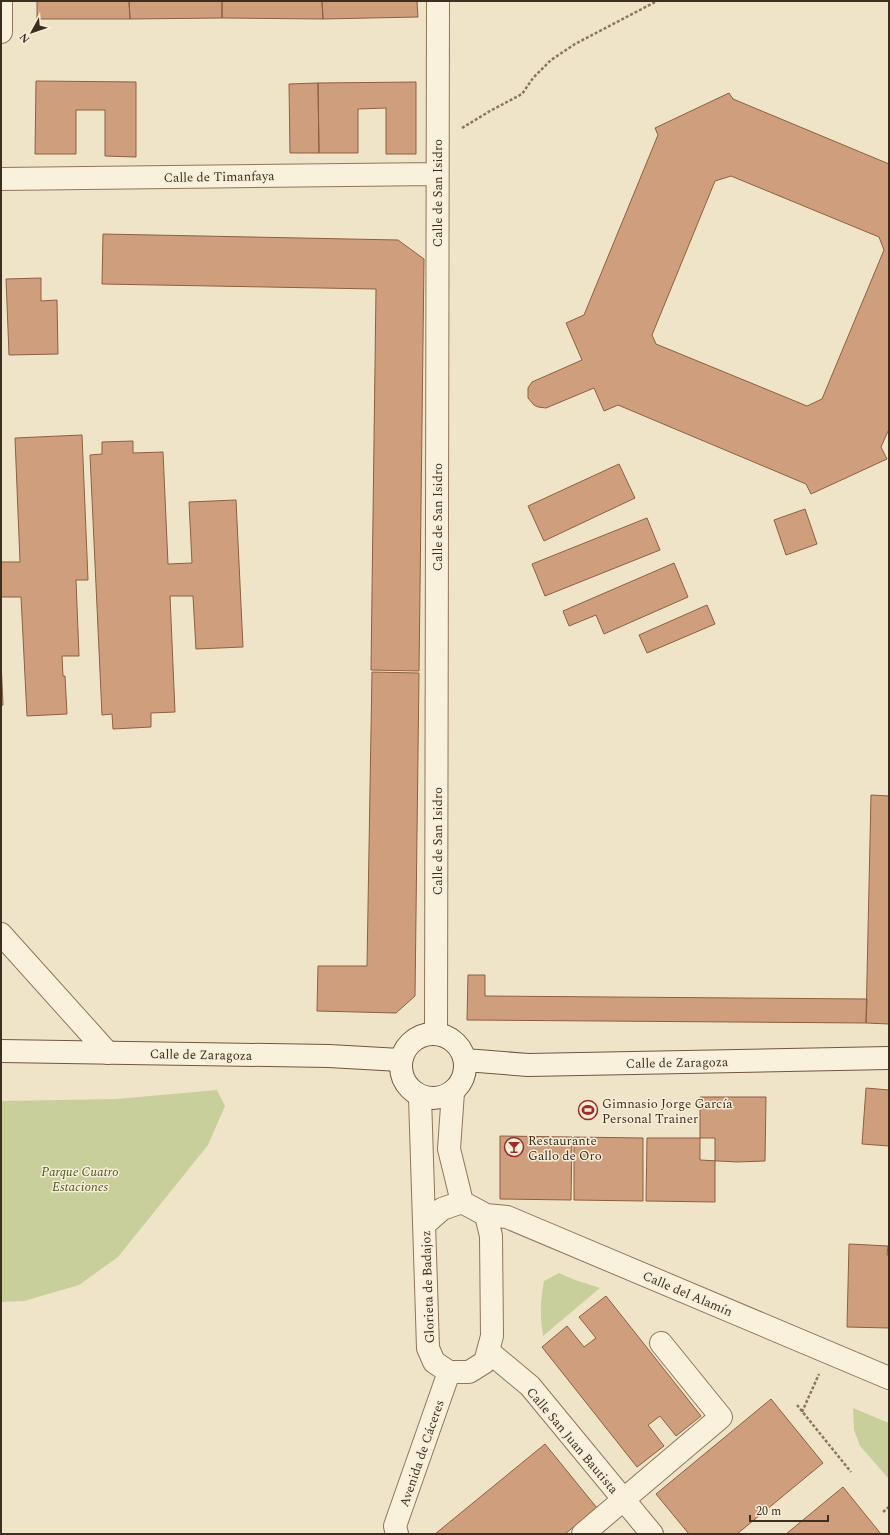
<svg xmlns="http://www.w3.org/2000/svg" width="890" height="1535" font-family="Spectral,serif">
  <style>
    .green { fill: #c9cf9b }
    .building { fill: #cf9f7d; stroke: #8d5f41; fill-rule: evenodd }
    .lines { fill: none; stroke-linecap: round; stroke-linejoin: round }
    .street-casing { stroke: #8d765c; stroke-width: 24 }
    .secondary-casing { stroke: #6f573f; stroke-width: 24 }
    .path { stroke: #8d765c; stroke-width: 2.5; stroke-dasharray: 3 2; stroke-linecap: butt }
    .street { stroke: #faf1dc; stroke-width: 22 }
    .secondary { stroke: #faf1dc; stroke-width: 22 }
    .labels { text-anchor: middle; stroke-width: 3; stroke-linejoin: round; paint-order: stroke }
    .street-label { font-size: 13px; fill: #3d2e20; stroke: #f7eed8 }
    .poi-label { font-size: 13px; fill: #3d2e20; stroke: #f7eed8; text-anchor: start }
    .park-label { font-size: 13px; font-style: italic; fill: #4d5a26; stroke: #f7eed8 }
  </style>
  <rect width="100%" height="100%" fill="#f0e4c8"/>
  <path class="green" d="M 217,1090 L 225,1106 L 208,1145 L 118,1257 L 79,1285 L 24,1301 L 1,1302 L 1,1101 L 116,1099 Z
    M 559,1273 L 575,1280 L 600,1288 L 543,1336 C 540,1314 540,1304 544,1281 Z
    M 853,1408 L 889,1423 L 889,1479 L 860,1446 L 854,1430 Z"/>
  <path class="building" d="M 37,1 L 129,1 L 130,19 L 37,19 Z
    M 129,1 L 222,1 L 222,18 L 130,19 Z
    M 222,1 L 322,1 L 323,19 L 222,18 Z
    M 322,1 L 417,1 L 418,17 L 323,19 Z
    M 36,81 L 136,82 L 136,157 L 105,156 L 105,110 L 76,110 L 76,154 L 35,154 Z
    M 416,82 L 416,154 L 386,154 L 386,108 L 358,109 L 358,153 L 319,153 L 318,83 Z
    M 318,83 L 319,153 L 290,153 L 289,84 Z
    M 729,93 L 733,99 L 889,164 L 889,429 L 881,447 L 887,459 L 811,494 L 806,484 L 618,405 L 604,411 L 594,388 L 546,408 L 538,407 L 534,405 L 528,398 L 528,388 L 532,382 L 582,360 L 566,323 L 584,315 L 658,135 L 655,128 ZM 731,176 L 879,237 L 884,250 L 822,399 L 807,406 L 656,344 L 652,335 L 715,181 Z
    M 103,234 L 398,240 L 424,259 L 419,671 L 371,670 L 376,289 L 102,284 Z
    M 41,278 L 41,301 L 57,300 L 58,354 L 9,355 L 6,279 Z
    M 82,435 L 88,580 L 76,580 L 79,656 L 62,656 L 63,676 L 65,676 L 67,714 L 27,716 L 21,597 L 1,597 L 1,562 L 20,562 L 15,438 Z
    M 133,441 L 133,453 L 163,452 L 168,564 L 192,563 L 189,502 L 236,500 L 243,647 L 196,649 L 193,596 L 170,596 L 175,712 L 151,713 L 151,727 L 113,729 L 112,714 L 102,715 L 90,455 L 102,454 L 102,442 Z
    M 619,464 L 635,498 L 544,541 L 528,506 Z
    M 805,509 L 817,544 L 786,555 L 774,520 Z
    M 647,518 L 660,550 L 545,596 L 532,564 Z
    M 674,563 L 688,597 L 604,634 L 596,615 L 569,626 L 563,611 Z
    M 707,605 L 715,624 L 647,653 L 639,635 Z
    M 1,661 L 3,705 L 1,706 Z
    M 372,672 L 419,673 L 415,996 L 396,1013 L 317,1011 L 318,966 L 367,966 Z
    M 871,795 L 889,796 L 889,1024 L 866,1023 Z
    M 468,975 L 485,975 L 485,996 L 867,999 L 866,1023 L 467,1020 Z
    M 866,1088 L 889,1090 L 889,1146 L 862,1144 Z
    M 700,1097 L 766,1097 L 765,1161 L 737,1162 L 700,1160 Z
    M 500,1136 L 572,1137 L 571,1200 L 500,1199 Z
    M 574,1137 L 643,1138 L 643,1201 L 574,1200 Z
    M 647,1138 L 715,1138 L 715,1202 L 646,1201 Z
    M 849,1244 L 888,1246 L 887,1255 L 889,1255 L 889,1328 L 847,1327 Z
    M 606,1296 L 701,1416 L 676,1436 L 660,1416 L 648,1425 L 664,1446 L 637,1467 L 542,1347 L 567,1326 L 584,1347 L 596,1338 L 579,1317 Z
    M 771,1399 L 823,1463 L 737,1534 L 689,1534 L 656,1494 Z
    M 545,1444 L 597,1508 L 565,1534 L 435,1534 Z
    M 843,1487 L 881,1534 L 786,1534 Z"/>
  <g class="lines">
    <g class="street-casing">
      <path id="street" d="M 1,32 L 1,1
        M 1,179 L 437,174
        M 1,934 L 108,1053
        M 436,1033 L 438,1
        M 453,1092 L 449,1149 L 462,1202
        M 420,1097 L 428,1348 L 434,1362 L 449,1372 L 469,1372 L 485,1362 L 492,1336 L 491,1236 L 486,1215 L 462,1202 L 442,1209 L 425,1224
        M 486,1215 L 507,1217 L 889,1378
        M 488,1351 L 530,1386 L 652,1534
        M 397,1534 L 395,1526 L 449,1372
        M 583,1534 L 721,1417 L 661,1343"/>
    </g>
    <g class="secondary-casing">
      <path id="secondary" d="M401 1066a32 32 0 1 1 64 0a32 32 0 1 1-64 0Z
        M 1,1051 L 329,1056 L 400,1060
        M 465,1060 L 528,1065 L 889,1058"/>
    </g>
    <path class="path" d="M 462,128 L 490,111 L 522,94 L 533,78 L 551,60 L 575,44 L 657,1
      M 797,1405 L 851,1472
      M 802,1412 L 819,1374
      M 883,1512 L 889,1507"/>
    <use href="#street" class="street"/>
    <use href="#secondary" class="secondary"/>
  </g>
  <defs>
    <g id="stadium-ring" transform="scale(1)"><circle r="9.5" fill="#f7eed8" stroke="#9e2a2b" stroke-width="1.5"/><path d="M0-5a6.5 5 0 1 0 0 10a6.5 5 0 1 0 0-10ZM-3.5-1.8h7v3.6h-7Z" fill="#9e2a2b"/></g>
    <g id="bar-ring" transform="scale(1)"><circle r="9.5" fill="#f7eed8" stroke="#9e2a2b" stroke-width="1.5"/><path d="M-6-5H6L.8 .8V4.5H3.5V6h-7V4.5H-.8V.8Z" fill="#9e2a2b"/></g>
  </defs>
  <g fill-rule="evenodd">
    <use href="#stadium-ring" x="588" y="1110"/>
    <use href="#bar-ring" x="514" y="1147"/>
  </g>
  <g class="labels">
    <g class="street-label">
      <text transform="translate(219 176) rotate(-1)" y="5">Calle de Timanfaya</text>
      <text transform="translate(437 193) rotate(-90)" y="5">Calle de San Isidro</text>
      <text transform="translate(437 517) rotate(-90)" y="5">Calle de San Isidro</text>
      <text transform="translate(437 841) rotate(-90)" y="5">Calle de San Isidro</text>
      <text transform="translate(201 1054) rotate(1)" y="5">Calle de Zaragoza</text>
      <text transform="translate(677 1062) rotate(-1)" y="5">Calle de Zaragoza</text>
      <text transform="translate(427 1287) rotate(-92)" y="5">Glorieta de Badajoz</text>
      <text transform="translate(688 1293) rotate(23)" y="5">Calle del Alamín</text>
      <text transform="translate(573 1440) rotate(50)" y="5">Calle San Juan Bautista</text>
      <text transform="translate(421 1453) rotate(-71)" y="5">Avenida de Cáceres</text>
    </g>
    <g class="poi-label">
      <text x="602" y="1108">Gimnasio Jorge García<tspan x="602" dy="15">Personal Trainer</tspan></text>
      <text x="528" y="1145">Restaurante<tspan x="528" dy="15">Gallo de Oro</tspan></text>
    </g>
    <g class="park-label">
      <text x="80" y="1176">Parque Cuatro<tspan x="80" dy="15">Estaciones</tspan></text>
    </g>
  </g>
  <rect width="890" height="1535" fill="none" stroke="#3d2e20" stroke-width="4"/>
  <g transform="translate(32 32) rotate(230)" stroke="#f7eed8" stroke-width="3" paint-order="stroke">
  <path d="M0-3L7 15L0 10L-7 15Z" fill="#3d2e20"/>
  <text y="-6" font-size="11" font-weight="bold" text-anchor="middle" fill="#3d2e20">N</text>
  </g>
  <path d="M750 1515v6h78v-6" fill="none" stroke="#3d2e20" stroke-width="2"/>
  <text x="756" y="1515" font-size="12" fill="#3d2e20" stroke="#f7eed8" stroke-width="3" paint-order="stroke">20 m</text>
</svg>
